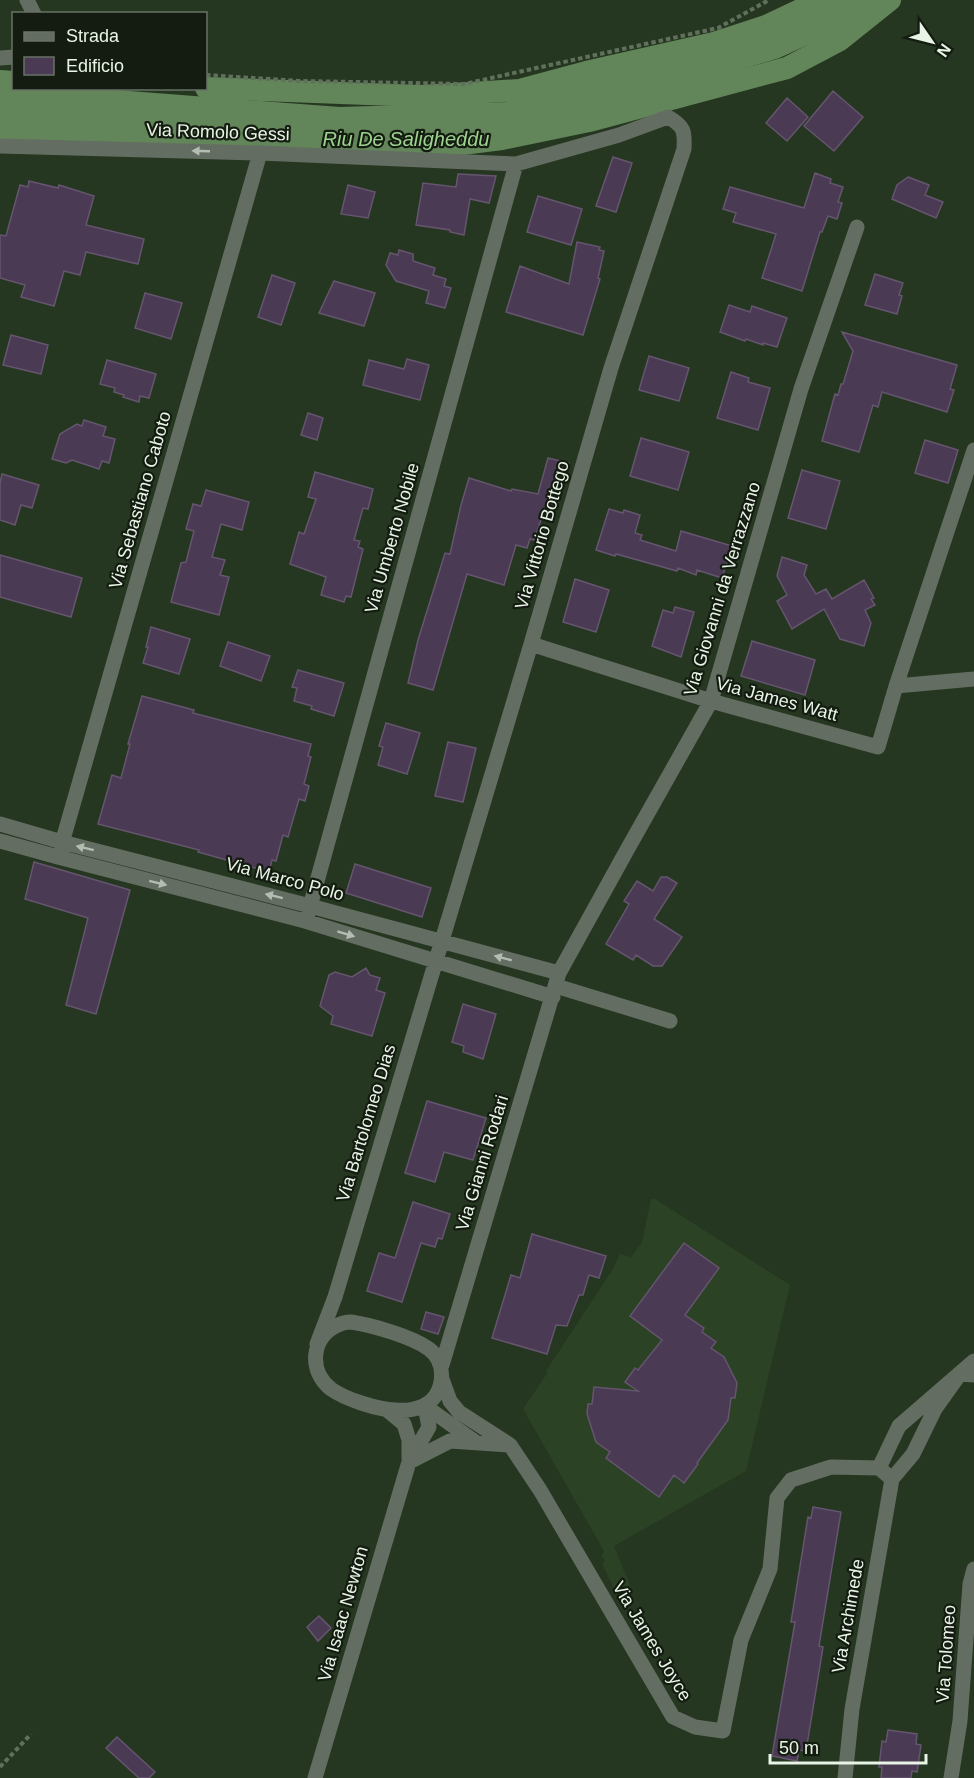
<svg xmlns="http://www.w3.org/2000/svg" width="974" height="1778" font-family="Helvetica,sans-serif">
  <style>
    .built { fill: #2b4225 }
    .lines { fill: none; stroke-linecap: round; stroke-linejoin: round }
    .canal { stroke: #628659; stroke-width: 22 }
    .river { stroke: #628659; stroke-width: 38 }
    .building { fill: #4a3a53; stroke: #65556f; stroke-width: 1.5 }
    .path { stroke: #60705c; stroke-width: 4; stroke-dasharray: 4.5 3; stroke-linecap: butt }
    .minor { stroke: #646d62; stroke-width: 15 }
    .oneway { fill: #b3beb1 }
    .labels { text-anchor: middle; stroke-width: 4.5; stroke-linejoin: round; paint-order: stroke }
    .street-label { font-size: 18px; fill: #e8f4e5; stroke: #141c11 }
    .water-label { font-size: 20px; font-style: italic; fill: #9ed38f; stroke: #141c11 }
  </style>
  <rect width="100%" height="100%" fill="#253720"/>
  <path class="built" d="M 651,1199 L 655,1199 L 790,1285 L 746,1471 L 614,1546 L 631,1588 L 616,1594 L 602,1563 L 605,1562 L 603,1557 L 601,1558 L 604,1551 L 523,1409 L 548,1372 L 546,1371 L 613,1269 L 620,1254 L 631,1257 L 642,1242 Z"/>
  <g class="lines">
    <path class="canal" d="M 0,81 L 14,82
      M 206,88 L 421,96 L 519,90 L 586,72 L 714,43 L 766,26 L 800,10 L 815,0
      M 0,129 L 462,144 L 502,139 L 589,121 L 787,68 L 840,40 L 890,0"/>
    <path class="river" d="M 0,106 L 102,108 L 339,126 L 508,121 L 773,40 L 853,3 L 856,0"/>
  </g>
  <path class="building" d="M 833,91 L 863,117 L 834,151 L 804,126 Z
    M 787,98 L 808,117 L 787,141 L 766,123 Z
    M 613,157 L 632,163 L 616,212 L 596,206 Z
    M 815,173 L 831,179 L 830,183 L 843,187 L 838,202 L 842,203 L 837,219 L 828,216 L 822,232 L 820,232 L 802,291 L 762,278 L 776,234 L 733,222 L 736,213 L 723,209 L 730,187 L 804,208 Z
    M 458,174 L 496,176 L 489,203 L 470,199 L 464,235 L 450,232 L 450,230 L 416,225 L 423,183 L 456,187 Z
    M 908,177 L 929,185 L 925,195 L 943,202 L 936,218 L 892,199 L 897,185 Z
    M 29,181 L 58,188 L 59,185 L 94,196 L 86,225 L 144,239 L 138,264 L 86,252 L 80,275 L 64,271 L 54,306 L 21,297 L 25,285 L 0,278 L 0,235 L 6,236 L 20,185 L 28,187 Z
    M 348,185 L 375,192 L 368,218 L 341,214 Z
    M 538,196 L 582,209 L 571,245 L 527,232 Z
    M 577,242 L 600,247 L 599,250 L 604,251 L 598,278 L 600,279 L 583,335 L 506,312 L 520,266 L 569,284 Z
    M 399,250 L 413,254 L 413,261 L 435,268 L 433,275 L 446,279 L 444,286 L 451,288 L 445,308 L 426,303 L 429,291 L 396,281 L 386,265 L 390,253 L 398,255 Z
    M 875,274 L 903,283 L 899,295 L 902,296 L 897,314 L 865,305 Z
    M 272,275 L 295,283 L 281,325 L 258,317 Z
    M 334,281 L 375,293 L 364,326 L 319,313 Z
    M 145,293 L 182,303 L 171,339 L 135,328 Z
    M 729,305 L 750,312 L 752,306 L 787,318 L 777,347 L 763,343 L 763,345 L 746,339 L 745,341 L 720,332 Z
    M 842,332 L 957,365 L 950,389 L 954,390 L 947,412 L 882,392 L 878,407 L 873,405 L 859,452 L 822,441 L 835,394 L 838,395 L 841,384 L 843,384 L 853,351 Z
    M 11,335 L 48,345 L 41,374 L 3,365 Z
    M 649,356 L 689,368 L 679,401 L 639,390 Z
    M 407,359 L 429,365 L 420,400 L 363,385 L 369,360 L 404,369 Z
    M 107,360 L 156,374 L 149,398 L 140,396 L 139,402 L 123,397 L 124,395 L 114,392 L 115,388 L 100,384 Z
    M 731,372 L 749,378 L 748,382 L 770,388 L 758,430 L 717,418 Z
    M 308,413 L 323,418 L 317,440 L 301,435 Z
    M 84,420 L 106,427 L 103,436 L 115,439 L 109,463 L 102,461 L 99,469 L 72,460 L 66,463 L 52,459 L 60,434 L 77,424 L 82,426 Z
    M 641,438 L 689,452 L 678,490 L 630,476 Z
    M 925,440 L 958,450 L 948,483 L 915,473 Z
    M 548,458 L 569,463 L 557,505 L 555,505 L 552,516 L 543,514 L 534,540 L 530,539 L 527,548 L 516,545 L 504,585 L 467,574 L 433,690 L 408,683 L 418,640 L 445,553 L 450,554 L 461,505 L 469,478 L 511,491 L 512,489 L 538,494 Z
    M 802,470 L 840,481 L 826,529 L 788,518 Z
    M 315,472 L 373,489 L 368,509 L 363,508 L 354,540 L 360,541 L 358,547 L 363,549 L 351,597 L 346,596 L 344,602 L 321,595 L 326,577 L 290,564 L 299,532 L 304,534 L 316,499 L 308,497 Z
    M 2,474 L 39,485 L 32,508 L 21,505 L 15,525 L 0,520 L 0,483 Z
    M 206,490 L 249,502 L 242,530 L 221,524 L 212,557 L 225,560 L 220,575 L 229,577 L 219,615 L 171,602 L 181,563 L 186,562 L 194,531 L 186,529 L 193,504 L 201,506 Z
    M 609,509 L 623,513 L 624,510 L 640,515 L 635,533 L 642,535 L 640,540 L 676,551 L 681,531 L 732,546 L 722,578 L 697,570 L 696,575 L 678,568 L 677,571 L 616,554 L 615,556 L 596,550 Z
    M 0,555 L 82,578 L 71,617 L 0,597 Z
    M 782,557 L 807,565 L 804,575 L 816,594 L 826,589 L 832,599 L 864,580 L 874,598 L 871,599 L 875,605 L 865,610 L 871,623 L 864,646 L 840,639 L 824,609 L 792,629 L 777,601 L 787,595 L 777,576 Z
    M 575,579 L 609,590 L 596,632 L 563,622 Z
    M 675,607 L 694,612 L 681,657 L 652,646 L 663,610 L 673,613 Z
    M 151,627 L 190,639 L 179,674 L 143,663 L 148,647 L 146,647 Z
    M 752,641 L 815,660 L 805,695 L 741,676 Z
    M 228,642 L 270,656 L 261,681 L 220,666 Z
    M 298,670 L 344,683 L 334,716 L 311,709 L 312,706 L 294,701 L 297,688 L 292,687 Z
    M 142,696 L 194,710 L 193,713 L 311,744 L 308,756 L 311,757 L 304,784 L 309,786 L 305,801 L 299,799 L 288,837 L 283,835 L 276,861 L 272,860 L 269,872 L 198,852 L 199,850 L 98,824 L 112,775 L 121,778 L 130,744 L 128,744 Z
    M 386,723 L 420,733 L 407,774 L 378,765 L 383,747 L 379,746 Z
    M 448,742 L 476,748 L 463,802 L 435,796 Z
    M 34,862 L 130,890 L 96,1014 L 66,1005 L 88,918 L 25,899 Z
    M 355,864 L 431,888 L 422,917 L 346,893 Z
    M 661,877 L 667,877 L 677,883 L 654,919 L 682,937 L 662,966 L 653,966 L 636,955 L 633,960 L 606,944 L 629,904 L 624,901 L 637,881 L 653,891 Z
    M 366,968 L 370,975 L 380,978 L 376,990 L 385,993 L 372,1036 L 331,1024 L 333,1016 L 320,1006 L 329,975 L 335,972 L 352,977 Z
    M 463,1004 L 496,1014 L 483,1059 L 463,1052 L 464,1046 L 452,1042 Z
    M 427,1101 L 486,1118 L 473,1160 L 444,1152 L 435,1182 L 405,1173 Z
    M 413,1202 L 450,1214 L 442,1239 L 438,1238 L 435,1247 L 421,1243 L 402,1302 L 367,1291 L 379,1253 L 395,1258 Z
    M 532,1234 L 606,1256 L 599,1278 L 589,1275 L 583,1295 L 579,1295 L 567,1326 L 556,1325 L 547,1354 L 492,1338 L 511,1275 L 520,1278 Z
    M 684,1243 L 719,1268 L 685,1315 L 704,1328 L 702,1332 L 716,1342 L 711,1348 L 724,1357 L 737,1383 L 735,1398 L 731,1398 L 728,1420 L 697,1463 L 698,1464 L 684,1483 L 674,1475 L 659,1497 L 606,1458 L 610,1452 L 596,1442 L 587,1414 L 588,1404 L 592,1404 L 594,1387 L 638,1391 L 625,1382 L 635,1368 L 638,1370 L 662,1340 L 630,1316 Z
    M 426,1312 L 444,1317 L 438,1334 L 421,1329 Z
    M 813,1507 L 841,1512 L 819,1646 L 823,1647 L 806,1751 L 799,1750 L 797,1761 L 772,1756 L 795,1622 L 791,1622 L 808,1517 L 811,1518 Z
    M 319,1616 L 331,1628 L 318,1641 L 307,1627 Z
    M 888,1730 L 917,1734 L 916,1744 L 921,1745 L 917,1772 L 912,1771 L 911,1778 L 881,1778 L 882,1767 L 879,1767 L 882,1741 L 886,1742 Z
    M 117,1737 L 155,1772 L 149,1778 L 139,1778 L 106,1748 Z"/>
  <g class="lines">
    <path class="path" d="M 206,75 L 300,81 L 464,84 L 718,28 L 769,0
      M 0,1767 L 31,1734"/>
    <path class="minor" d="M 27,0 L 34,14
      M 0,58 L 14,57
      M 0,146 L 260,153 L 516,164 L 619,135 L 668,117 C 684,126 685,131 684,149 L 611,368 L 531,644 L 335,1297 L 317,1344
      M 531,644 L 711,701 L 878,747 L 896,686 L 974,679
      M 896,686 L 974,450
      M 0,824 L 62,842 L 310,906 L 559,973
      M 0,841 L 58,857 L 305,921 L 553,997
      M 58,857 L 260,153
      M 306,921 L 516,164
      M 556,986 L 670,1021
      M 351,1322 C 372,1325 413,1337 429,1349 C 448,1363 445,1396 423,1406 C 414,1410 405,1411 396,1410 C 378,1410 345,1399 331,1389 C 308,1371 311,1337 338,1325 C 342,1323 347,1322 351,1322 Z
      M 442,1365 L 559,973 L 627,850 L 711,701 L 801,389 L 857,227
      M 442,1379 L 450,1401 L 459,1412 L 510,1445 L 540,1490 L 673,1717 L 695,1727 L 723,1731 L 741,1640 L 770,1569 L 777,1498 L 791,1480 L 831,1467 L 879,1468
      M 425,1406 L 477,1443
      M 387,1410 L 404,1424 L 409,1440 L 409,1459
      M 409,1462 L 450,1441 L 509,1445
      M 879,1468 L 899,1426 L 974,1361
      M 892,1479 L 913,1454 L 935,1409 L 960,1374 L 974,1375
      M 315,1778 L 409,1462 L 429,1427 L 425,1406
      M 845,1778 L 852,1709 L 892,1479 L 879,1468
      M 951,1778 L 960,1721 L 970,1584 L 974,1569"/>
  </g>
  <defs><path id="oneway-solid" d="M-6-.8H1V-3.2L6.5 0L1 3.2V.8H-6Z" transform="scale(1.5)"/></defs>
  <g class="oneway">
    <use href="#oneway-solid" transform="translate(201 151) rotate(-178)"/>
    <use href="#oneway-solid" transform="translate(85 848) rotate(-166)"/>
    <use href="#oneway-solid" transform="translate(158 883) rotate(14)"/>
    <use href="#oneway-solid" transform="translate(274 896) rotate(-166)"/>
    <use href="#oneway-solid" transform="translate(346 934) rotate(17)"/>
    <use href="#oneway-solid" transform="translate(503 958) rotate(-165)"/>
  </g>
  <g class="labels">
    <g class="street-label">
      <text transform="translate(218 132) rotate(2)" y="6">Via Romolo Gessi</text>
      <text transform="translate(140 500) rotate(-74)" y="6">Via Sebastiano Caboto</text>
      <text transform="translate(542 535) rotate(-74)" y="6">Via Vittorio Bottego</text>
      <text transform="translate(392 538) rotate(-74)" y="6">Via Umberto Nobile</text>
      <text transform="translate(722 589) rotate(-73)" y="6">Via Giovanni da Verrazzano</text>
      <text transform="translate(777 699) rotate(15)" y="6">Via James Watt</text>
      <text transform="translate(285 879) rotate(15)" y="6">Via Marco Polo</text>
      <text transform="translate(366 1123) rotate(-73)" y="6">Via Bartolomeo Dias</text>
      <text transform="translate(482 1163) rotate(-73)" y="6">Via Gianni Rodari</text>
      <text transform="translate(343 1614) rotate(-74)" y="6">Via Isaac Newton</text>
      <text transform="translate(848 1616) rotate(-80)" y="6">Via Archimede</text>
      <text transform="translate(652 1641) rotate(59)" y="6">Via James Joyce</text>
      <text transform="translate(946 1654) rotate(-86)" y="6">Via Tolomeo</text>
    </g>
    <g class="water-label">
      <text x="406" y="146">Riu De Saligheddu</text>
    </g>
  </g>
  <rect x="12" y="12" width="195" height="78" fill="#141c11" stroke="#697266" stroke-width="1.5"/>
  <rect x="24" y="32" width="30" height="9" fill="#646d62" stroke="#697266" stroke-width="1.5"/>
  <text x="66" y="42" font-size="18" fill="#e8f4e5">Strada</text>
  <rect x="24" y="57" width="30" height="18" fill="#4a3a53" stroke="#697266" stroke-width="1.5"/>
  <text x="66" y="72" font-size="18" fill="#e8f4e5">Edificio</text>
  <g transform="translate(932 42) rotate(125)" stroke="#141c11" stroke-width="4.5" paint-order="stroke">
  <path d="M0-4.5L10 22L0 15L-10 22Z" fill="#e8f4e5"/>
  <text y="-9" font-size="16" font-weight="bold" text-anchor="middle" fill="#e8f4e5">N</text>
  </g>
  <path d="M770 1754v9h156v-9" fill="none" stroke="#e8f4e5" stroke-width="3"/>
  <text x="779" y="1754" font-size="18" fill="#e8f4e5" stroke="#141c11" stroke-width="4.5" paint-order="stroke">50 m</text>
</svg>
